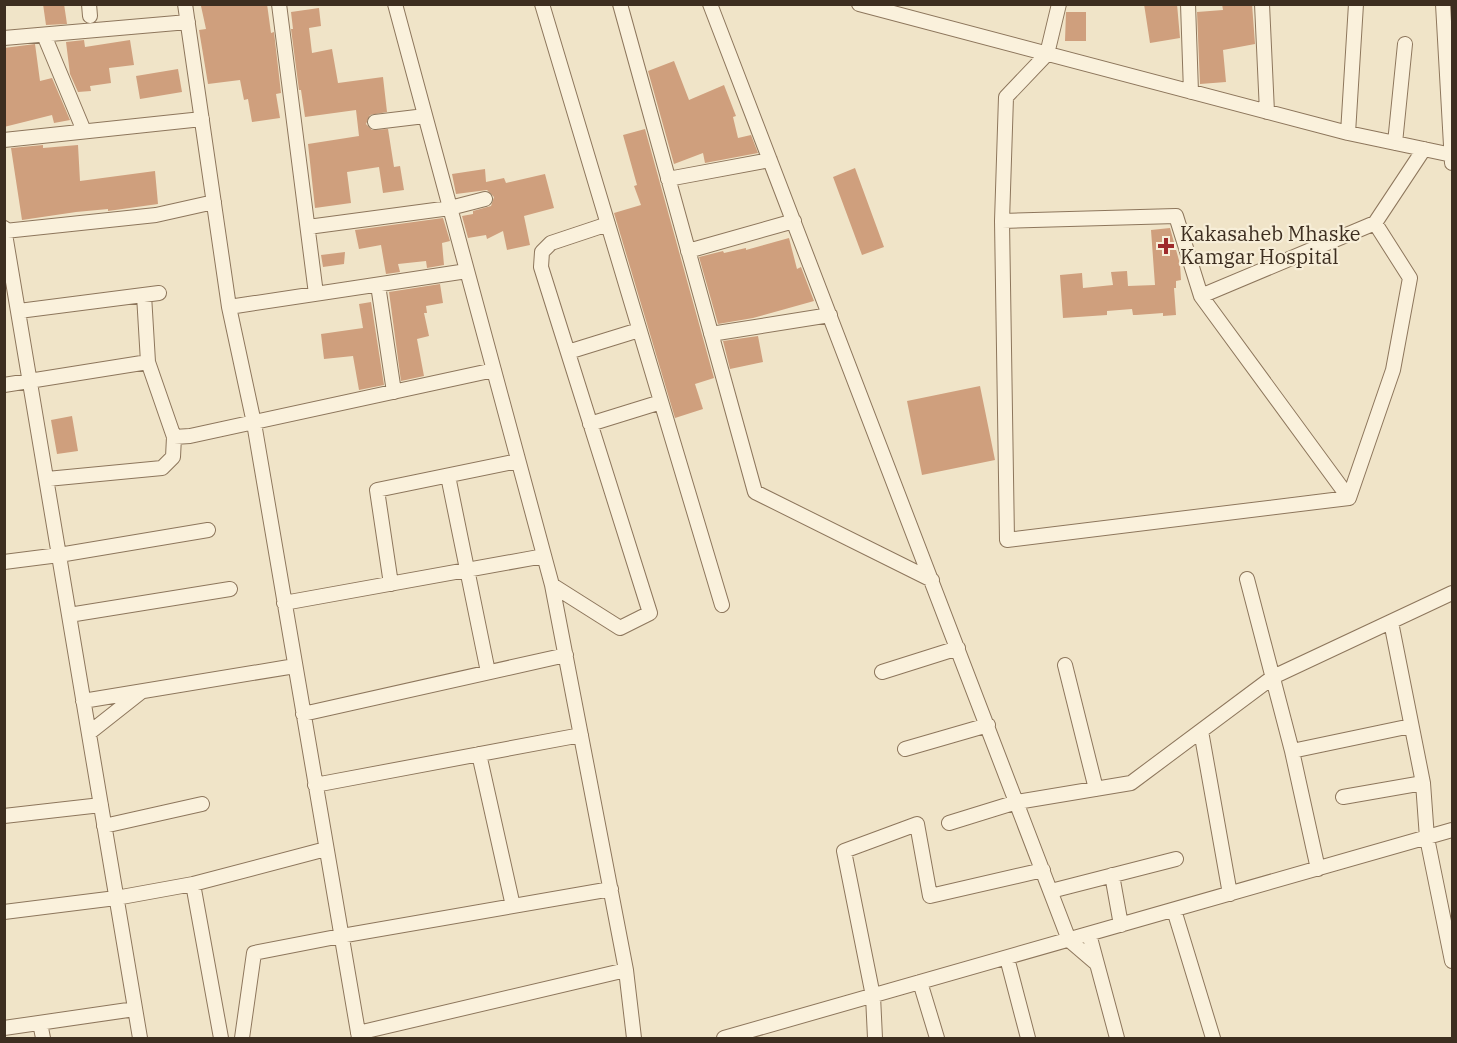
<svg xmlns="http://www.w3.org/2000/svg" width="1457" height="1043" font-family="'IBM Plex Serif',serif">
  <style>
    .building { fill: #cf9f7d }
    .lines { fill: none; stroke-linecap: round; stroke-linejoin: round }
    .minor-casing { stroke: #8d765c; stroke-width: 16 }
    .minor { stroke: #faf1dc; stroke-width: 14 }
    .poi-dot { fill: #9e2a2b; stroke: #f7eed8; stroke-width: 2 }
    .labels { text-anchor: middle; stroke-width: 4.5; stroke-linejoin: round; paint-order: stroke }
    .poi-label { font-size: 20px; fill: #3d2e20; stroke: #f7eed8; text-anchor: start }
  </style>
  <rect width="100%" height="100%" fill="#f0e4c8"/>
  <path class="building" d="M 43,4 L 64,4 L 67,24 L 46,25 Z
    M 209,4 L 267,4 L 271,33 L 274,32 L 281,93 L 276,94 L 280,118 L 252,122 L 248,99 L 244,100 L 240,80 L 208,84 L 199,30 L 206,29 L 201,6 Z
    M 1144,4 L 1177,4 L 1180,38 L 1150,43 Z
    M 1222,4 L 1252,4 L 1255,44 L 1223,50 L 1226,82 L 1200,84 L 1197,12 L 1223,10 Z
    M 319,8 L 321,26 L 309,28 L 312,53 L 332,49 L 338,83 L 383,77 L 387,112 L 370,115 L 366,124 L 372,130 L 388,129 L 394,167 L 400,166 L 404,190 L 383,193 L 379,167 L 347,172 L 351,203 L 315,208 L 308,144 L 359,136 L 356,110 L 305,117 L 301,90 L 299,90 L 291,29 L 293,29 L 291,12 Z
    M 1066,12 L 1086,12 L 1086,41 L 1065,41 Z
    M 84,40 L 85,47 L 130,40 L 134,65 L 109,68 L 111,83 L 90,86 L 91,91 L 78,92 L 70,74 L 66,42 Z
    M 35,44 L 40,81 L 52,78 L 70,120 L 54,123 L 52,115 L 4,127 L 4,48 Z
    M 674,61 L 689,100 L 724,85 L 736,116 L 733,117 L 738,138 L 751,135 L 758,153 L 705,163 L 703,153 L 674,164 L 648,71 Z
    M 178,69 L 182,92 L 140,99 L 136,76 Z
    M 645,129 L 714,378 L 695,384 L 703,409 L 675,418 L 614,213 L 641,205 L 634,186 L 637,185 L 623,135 Z
    M 43,145 L 43,148 L 78,145 L 80,181 L 155,171 L 158,204 L 108,211 L 108,209 L 76,212 L 22,220 L 11,148 Z
    M 855,168 L 884,247 L 862,255 L 833,177 Z
    M 485,169 L 486,182 L 504,178 L 506,183 L 545,174 L 554,208 L 524,216 L 530,245 L 507,250 L 503,231 L 487,239 L 486,235 L 468,238 L 462,216 L 473,214 L 473,211 L 491,206 L 494,197 L 487,190 L 456,194 L 452,174 Z
    M 443,218 L 450,241 L 442,243 L 444,265 L 427,268 L 426,261 L 398,264 L 400,272 L 386,274 L 381,245 L 359,249 L 355,230 Z
    M 1170,228 L 1180,264 L 1181,280 L 1176,281 L 1176,288 L 1174,288 L 1176,315 L 1163,316 L 1163,313 L 1136,315 L 1133,315 L 1132,309 L 1107,311 L 1107,315 L 1063,318 L 1060,275 L 1082,273 L 1083,288 L 1113,285 L 1111,272 L 1127,271 L 1128,286 L 1155,285 L 1151,230 Z
    M 789,238 L 797,269 L 801,267 L 814,301 L 753,318 L 718,324 L 699,257 L 723,251 L 724,253 L 746,248 L 746,250 Z
    M 345,252 L 344,264 L 323,267 L 321,255 Z
    M 440,284 L 443,303 L 426,306 L 427,313 L 424,313 L 429,336 L 417,339 L 424,376 L 401,381 L 389,292 Z
    M 371,302 L 384,385 L 359,390 L 353,356 L 324,359 L 321,334 L 363,328 L 359,304 Z
    M 758,336 L 763,362 L 730,369 L 723,341 Z
    M 980,386 L 995,460 L 922,475 L 907,401 Z
    M 72,416 L 78,451 L 57,454 L 51,420 Z"/>
  <g class="lines">
    <g class="minor-casing">
      <path id="minor" d="M 89,4 L 90,16
        M 185,4 L 229,307 L 254,423 L 359,1038
        M 279,4 L 316,294
        M 395,4 L 552,585 L 626,970 L 634,1038
        M 542,4 L 722,605
        M 620,4 L 755,492 L 932,580
        M 710,4 L 1069,940 L 1097,964
        M 859,4 L 1348,133 L 1452,155
        M 1188,4 L 1191,92
        M 1262,4 L 1267,112
        M 1443,4 L 1452,163
        M 44,35 L 84,131
        M 4,38 L 188,22
        M 375,122 L 425,116
        M 1348,133 L 1356,4
        M 4,140 L 202,119
        M 1395,143 L 1405,44
        M 668,179 L 770,160
        M 1002,221 L 1176,216 L 1201,296 L 1349,498 L 1007,540 L 1002,221 L 1006,97 L 1047,54 L 1059,4
        M 308,227 L 450,208 L 485,199
        M 4,228 L 140,1038
        M 5,231 L 156,215 L 214,202
        M 688,251 L 794,221
        M 378,285 L 394,392
        M 1201,296 L 1375,223
        M 229,307 L 467,271
        M 19,311 L 159,293
        M 711,334 L 830,315
        M 568,352 L 639,330
        M 4,385 L 148,362
        M 590,424 L 661,402
        M 174,437 L 190,436 L 494,370
        M 448,476 L 488,672
        M 47,479 L 162,468 L 173,457 L 174,437 L 148,362 L 144,295
        M 1349,498 L 1393,370 L 1410,278 L 1375,223 L 1424,149
        M 4,562 L 59,555 L 208,530
        M 1247,579 L 1292,751 L 1318,869
        M 391,584 L 377,490 L 518,461
        M 552,585 L 620,628 L 650,613 L 541,267 L 542,252 L 551,243 L 608,224
        M 284,603 L 544,556
        M 69,615 L 230,589
        M 1391,622 L 1423,783 L 1427,838 L 1452,961
        M 1065,665 L 1096,789
        M 882,672 L 958,648
        M 83,701 L 295,666
        M 303,714 L 566,655
        M 1201,731 L 1230,894
        M 89,733 L 141,692
        M 905,749 L 988,725
        M 1292,751 L 1411,726
        M 479,754 L 513,906
        M 315,785 L 581,735
        M 1343,797 L 1423,783
        M 4,816 L 101,805
        M 949,823 L 1017,802 L 1131,783 L 1273,677 L 1452,593
        M 104,826 L 202,804
        M 1112,875 L 1121,925
        M 193,884 L 221,1038
        M 1051,891 L 1176,859
        M 1174,910 L 1213,1038
        M 4,912 L 116,898 L 193,884 L 326,849
        M 1089,934 L 1117,1038
        M 1007,958 L 1028,1038
        M 920,982 L 937,1038
        M 40,1023 L 43,1038
        M 4,1028 L 135,1009
        M 358,1033 L 626,970
        M 242,1038 L 254,953 L 341,936 L 611,889
        M 724,1038 L 1452,830
        M 875,1038 L 873,996 L 844,851 L 917,824 L 930,896 L 1043,870"/>
    </g>
    <use href="#minor" class="minor"/>
  </g>
  <path class="poi-dot" d="M1163 237h6v6h6v6h-6v6h-6v-6h-6v-6h6z"/>
  <g class="labels">
    <g class="poi-label">
      <text x="1180" y="241">Kakasaheb Mhaske<tspan x="1180" dy="23">Kamgar Hospital</tspan></text>
    </g>
  </g>
  <rect width="1457" height="1043" fill="none" stroke="#3d2e20" stroke-width="12"/>
</svg>
